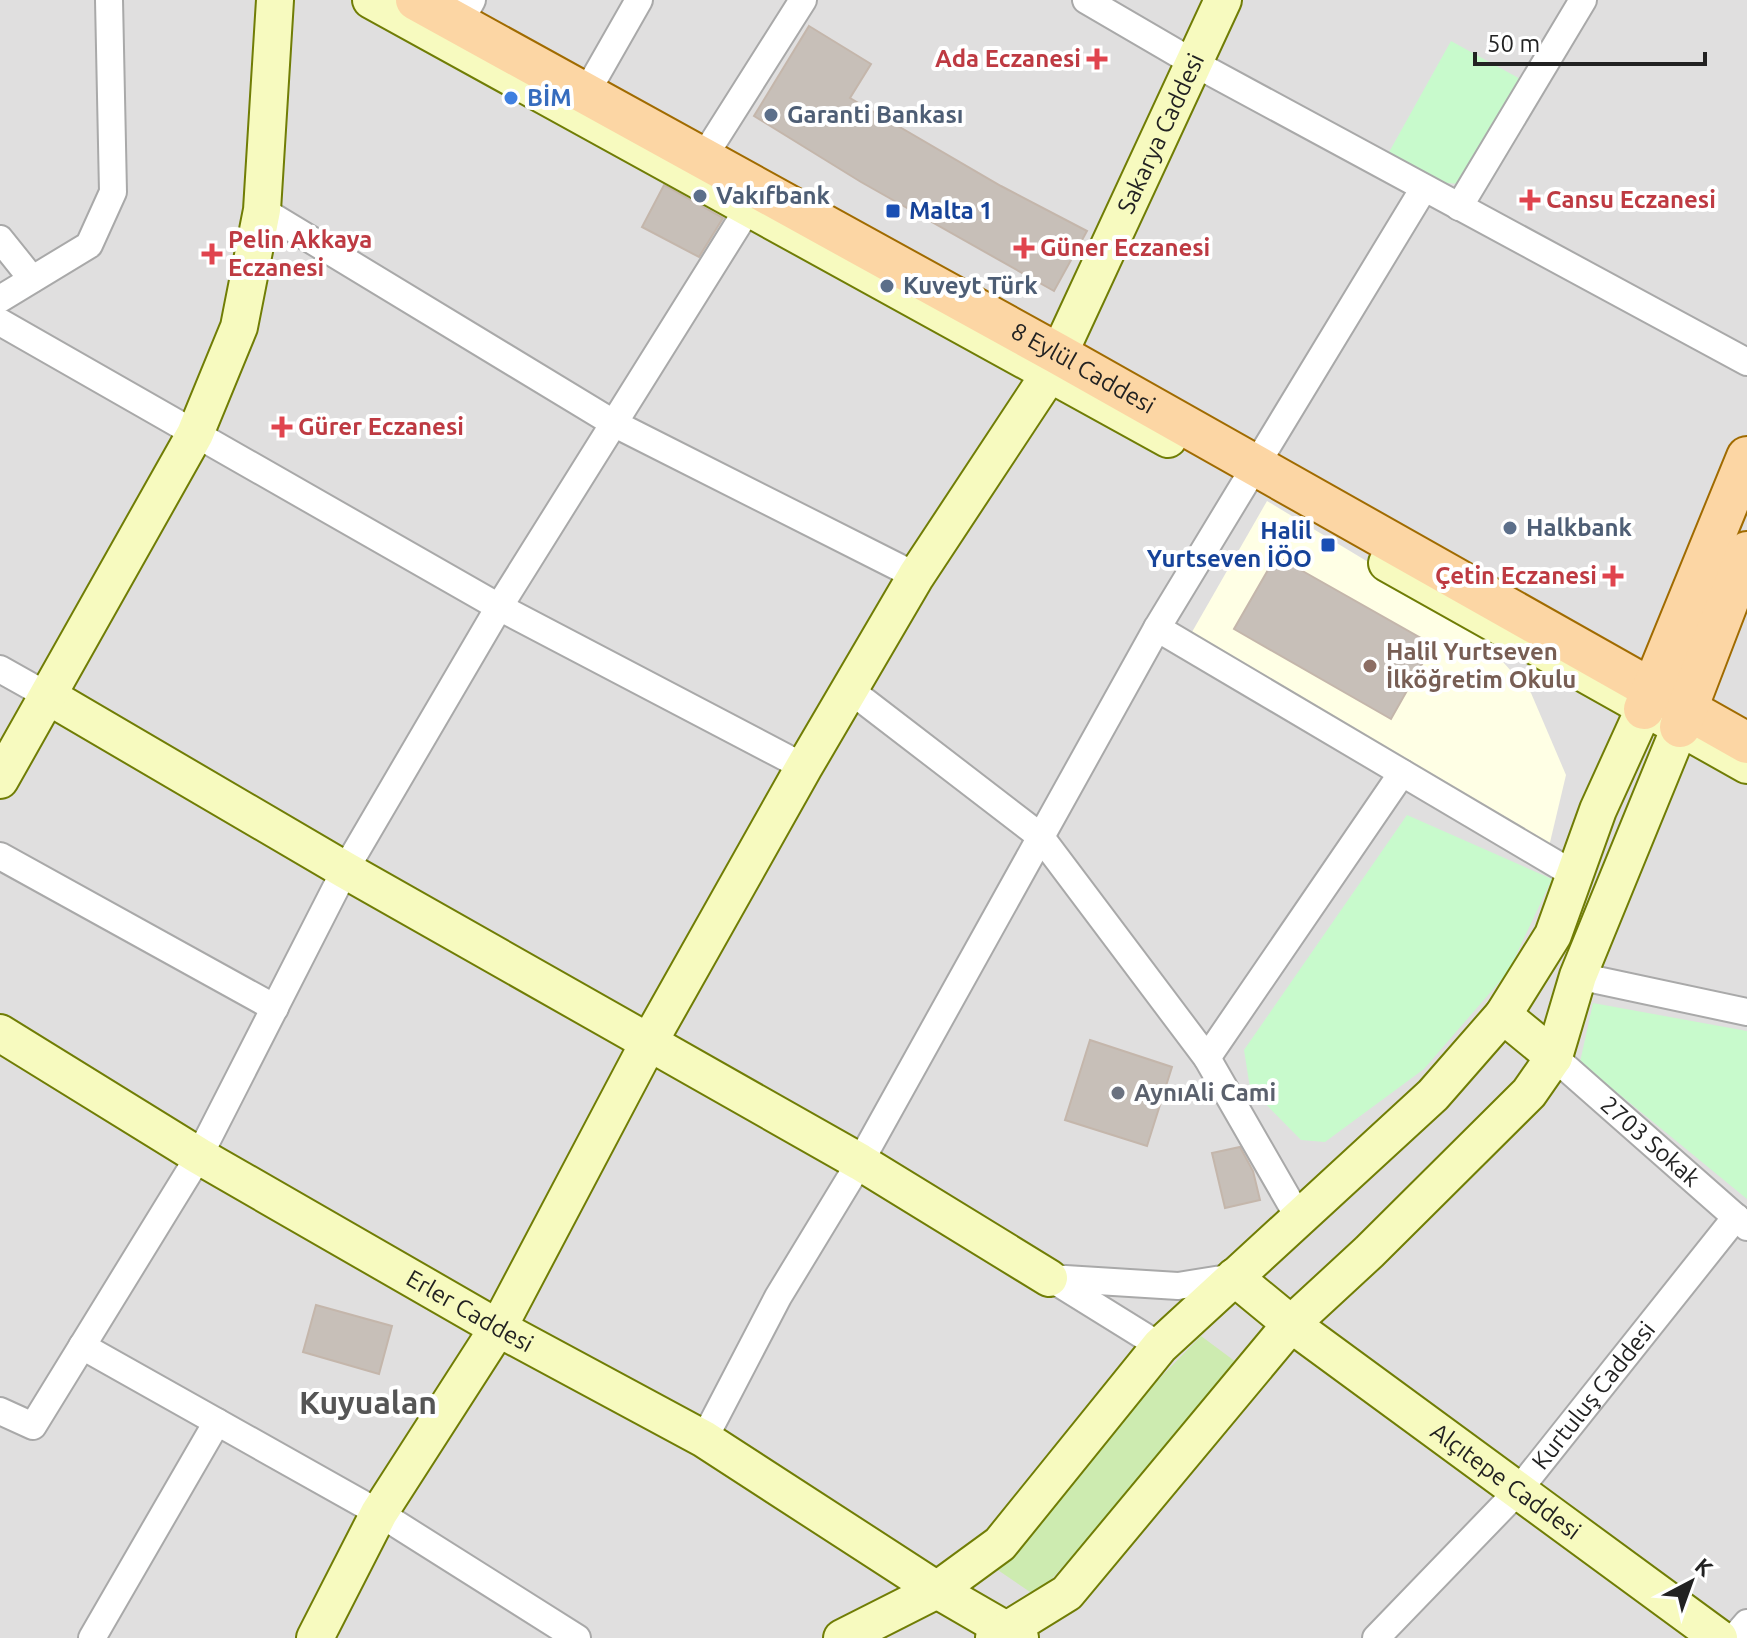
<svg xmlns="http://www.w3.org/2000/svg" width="1747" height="1638" font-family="Ubuntu,sans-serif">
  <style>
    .residential { fill: #e0dfdf }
    .education { fill: #ffffe5 }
    .grass { fill: #cdebb0 }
    .park { fill: #c8facc }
    .building { fill: #c7bfb8; stroke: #c4b6ab; stroke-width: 2 }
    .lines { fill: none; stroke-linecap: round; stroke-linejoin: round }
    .street-casing { stroke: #a9a9a9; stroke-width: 30 }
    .secondary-casing { stroke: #707d05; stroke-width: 40 }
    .primary-casing { stroke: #a06b00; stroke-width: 44 }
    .street { stroke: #fff; stroke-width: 26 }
    .secondary { stroke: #f7fabf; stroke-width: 36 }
    .primary { stroke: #fcd6a4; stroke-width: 40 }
    .health-dot { fill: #e0444e; stroke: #fff; stroke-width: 3 }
    .shop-dot { fill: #3f7fe0; stroke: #fff; stroke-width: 3 }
    .service-dot { fill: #5c6f8a; stroke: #fff; stroke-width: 3 }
    .transit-dot { fill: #1a4fb4; stroke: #fff; stroke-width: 3 }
    .education-dot { fill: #8d6e63; stroke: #fff; stroke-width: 3 }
    .worship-dot { fill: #6b7280; stroke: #fff; stroke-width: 3 }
    .labels { text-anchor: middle; stroke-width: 8; stroke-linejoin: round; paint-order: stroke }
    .health-label { font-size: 24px; font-weight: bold; fill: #be3a42; stroke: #fff; text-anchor: start }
    .shop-label { font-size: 24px; font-weight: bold; fill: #366cbe; stroke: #fff; text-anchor: start }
    .service-label { font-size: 24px; font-weight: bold; fill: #4e5e75; stroke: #fff; text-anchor: start }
    .street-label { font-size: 24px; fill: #222; stroke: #fff }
    .transit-label { font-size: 24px; font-weight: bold; fill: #164399; stroke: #fff; text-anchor: start }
    .education-label { font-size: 24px; font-weight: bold; fill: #785e54; stroke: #fff; text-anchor: start }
    .worship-label { font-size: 24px; font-weight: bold; fill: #5b616d; stroke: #fff; text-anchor: start }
    .district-label { font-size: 32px; font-weight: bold; fill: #555; stroke: #fff }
  </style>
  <rect width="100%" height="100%" fill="#f2efe9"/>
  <path class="residential" d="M 0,0 L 1747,0 L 1747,1638 L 0,1638 Z"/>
  <path class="education" d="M 1267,501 L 1466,621 L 1531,693 L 1566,775 L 1547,855 L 1188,639 Z"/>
  <path class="grass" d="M 1201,1336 L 1244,1368 L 1036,1596 L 989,1564 L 1155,1383 Z"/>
  <path class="park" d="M 1451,41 L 1524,81 L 1460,184 L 1434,182 L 1388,154 Z
    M 1407,815 L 1552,879 L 1508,972 L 1424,1069 L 1325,1142 L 1301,1140 L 1250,1088 L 1244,1050 Z
    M 1593,1003 L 1747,1031 L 1747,1199 L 1580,1062 Z"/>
  <path class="building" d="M 809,26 L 871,64 L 850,98 L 1001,186 L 1087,231 L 1054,291 L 861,182 L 754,116 Z
    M 664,185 L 723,218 L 699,257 L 642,227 Z
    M 1276,556 L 1433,645 L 1391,719 L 1234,629 Z
    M 1090,1040 L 1172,1067 L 1147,1146 L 1065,1120 Z
    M 1240,1147 L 1253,1171 L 1260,1200 L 1225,1208 L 1212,1153 Z
    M 316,1305 L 392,1326 L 379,1374 L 303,1352 Z"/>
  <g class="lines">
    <g class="street-casing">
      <g id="street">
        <path d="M 1086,0 L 1194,63 L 1747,362"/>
        <path d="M 459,24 L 472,0"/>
        <path d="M 586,93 L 639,0"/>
        <path d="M 703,158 L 803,0"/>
        <path d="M 1459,207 L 1583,0"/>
        <path d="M 262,210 L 615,424 L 916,576"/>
        <path d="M 0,239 L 32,279"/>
        <path d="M 0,299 L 89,245 L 113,192 L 109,0"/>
        <path d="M 0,322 L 499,607 L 804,767"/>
        <path d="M 1157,628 L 1575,875"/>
        <path d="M 0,669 L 48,696"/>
        <path d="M 850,690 L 1040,836 L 1207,1058 L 1402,773"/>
        <path d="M 0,856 L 275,1008"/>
        <path d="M 1578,976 L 1747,1012"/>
        <path id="s1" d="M 1554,1057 L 1747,1227"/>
        <path d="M 1207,1058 L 1299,1218"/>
        <path d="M 1049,1278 L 1178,1286 L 1234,1277"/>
        <path d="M 1052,1279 L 1160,1346"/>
        <path d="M 82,1346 L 379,1513 L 577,1638"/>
        <path d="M 0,1411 L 33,1426 L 199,1156 L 345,870 L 499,607 L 756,196"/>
        <path d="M 704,1439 L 778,1297 L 860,1162 L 1157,628 L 1424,188"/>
        <path d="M 92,1638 L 217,1422"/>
        <path id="s2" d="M 1376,1638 L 1517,1492 L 1736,1217"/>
        <path d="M 1734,1638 L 1747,1623"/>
      </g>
    </g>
    <g class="secondary-casing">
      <g id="secondary">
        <path d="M 371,0 L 1168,439"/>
        <path d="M 1387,563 L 1747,765"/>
        <path d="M 48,696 L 345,870 L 860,1162 L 1049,1278"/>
        <path d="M 0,780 L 195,434 L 239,327 L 262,210 L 275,0"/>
        <path d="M 1503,1015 L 1554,1057"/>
        <path id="s3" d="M 0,1033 L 199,1156 L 498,1328 L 704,1439 L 937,1590 L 1020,1638"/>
        <path id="s4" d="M 1234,1277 L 1291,1324 L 1719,1638"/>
        <path id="s5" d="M 315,1638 L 379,1513 L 498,1328 L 649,1042 L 804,767 L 916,576 L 1050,373 L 1223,0"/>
        <path d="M 842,1638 L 937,1590 L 1000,1544 L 1160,1346 L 1433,1095 L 1503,1015 L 1553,935 L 1598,810 L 1644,709"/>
        <path d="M 994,1638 L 1067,1593 L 1291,1324 L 1369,1252 L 1529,1093 L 1554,1057 L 1578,976 L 1680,727"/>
      </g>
    </g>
    <g class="primary-casing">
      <g id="primary">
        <path id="s6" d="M 416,0 L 1058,354 L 1747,743"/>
        <path d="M 1644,709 L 1747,457"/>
        <path d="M 1680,727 L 1747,552"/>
      </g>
    </g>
    <use href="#street" class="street"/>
    <use href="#secondary" class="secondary"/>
    <use href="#primary" class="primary"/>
  </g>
  <g class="health-dot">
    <path d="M1093 47h8v8h8v8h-8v8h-8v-8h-8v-8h8z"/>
    <path d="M1526 188h8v8h8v8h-8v8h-8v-8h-8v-8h8z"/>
    <path d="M1020 236h8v8h8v8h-8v8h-8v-8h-8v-8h8z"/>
    <path d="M208 242h8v8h8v8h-8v8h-8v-8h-8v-8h8z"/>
    <path d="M278 415h8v8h8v8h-8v8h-8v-8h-8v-8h8z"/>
    <path d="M1609 564h8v8h8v8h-8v8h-8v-8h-8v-8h8z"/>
  </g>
  <circle class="shop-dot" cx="511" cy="98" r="8"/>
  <g class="service-dot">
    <circle cx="771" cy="115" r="8"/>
    <circle cx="700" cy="196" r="8"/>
    <circle cx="887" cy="286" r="8"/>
    <circle cx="1510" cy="528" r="8"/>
  </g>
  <g class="transit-dot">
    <rect x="885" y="203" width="16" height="16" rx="4"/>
    <rect x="1320" y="537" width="16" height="16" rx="4"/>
  </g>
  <circle class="education-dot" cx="1370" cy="666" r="8"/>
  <circle class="worship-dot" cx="1118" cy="1093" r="8"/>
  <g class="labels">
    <g class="health-label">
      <text x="1081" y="67" text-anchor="end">Ada Eczanesi</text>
      <text x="1546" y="208">Cansu Eczanesi</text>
      <text x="228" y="248">Pelin Akkaya<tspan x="228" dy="28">Eczanesi</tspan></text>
      <text x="1040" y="256">Güner Eczanesi</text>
      <text x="298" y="435">Gürer Eczanesi</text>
      <text x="1597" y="584" text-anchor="end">Çetin Eczanesi</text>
    </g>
    <g class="shop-label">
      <text x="527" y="106">BİM</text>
    </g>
    <g class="service-label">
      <text x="787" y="123">Garanti Bankası</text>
      <text x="716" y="204">Vakıfbank</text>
      <text x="903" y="294">Kuveyt Türk</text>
      <text x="1526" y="536">Halkbank</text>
    </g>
    <g class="street-label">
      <text dy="8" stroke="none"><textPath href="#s5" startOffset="1728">Sakarya Caddesi</textPath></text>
      <text dy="8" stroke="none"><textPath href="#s6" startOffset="762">8 Eylül Caddesi</textPath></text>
      <text dy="8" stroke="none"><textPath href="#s1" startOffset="128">2703 Sokak</textPath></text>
      <text dy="8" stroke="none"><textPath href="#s3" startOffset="546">Erler Caddesi</textPath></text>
      <text dy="8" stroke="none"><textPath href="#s2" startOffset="326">Kurtuluş Caddesi</textPath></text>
      <text dy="8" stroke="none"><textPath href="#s4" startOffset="340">Alçıtepe Caddesi</textPath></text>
    </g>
    <g class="transit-label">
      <text x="909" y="219">Malta 1</text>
      <text x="1312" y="539" text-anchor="end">Halil<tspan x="1312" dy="28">Yurtseven İÖO</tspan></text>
    </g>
    <g class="education-label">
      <text x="1386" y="660">Halil Yurtseven<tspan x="1386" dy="28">İlköğretim Okulu</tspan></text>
    </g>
    <g class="worship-label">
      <text x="1134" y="1101">AynıAli Cami</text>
    </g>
    <g class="district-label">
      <text x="368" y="1414">Kuyualan</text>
    </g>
  </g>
  <g transform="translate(1691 1582) rotate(41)" stroke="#ffffff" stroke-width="6" paint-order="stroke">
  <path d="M0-6L14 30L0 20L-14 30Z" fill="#222222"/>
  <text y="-12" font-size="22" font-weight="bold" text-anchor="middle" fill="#222222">K</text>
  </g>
  <path d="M1475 52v12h230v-12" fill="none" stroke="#222222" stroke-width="4"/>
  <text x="1487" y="52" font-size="24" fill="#222222" stroke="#ffffff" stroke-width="6" paint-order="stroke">50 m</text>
</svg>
